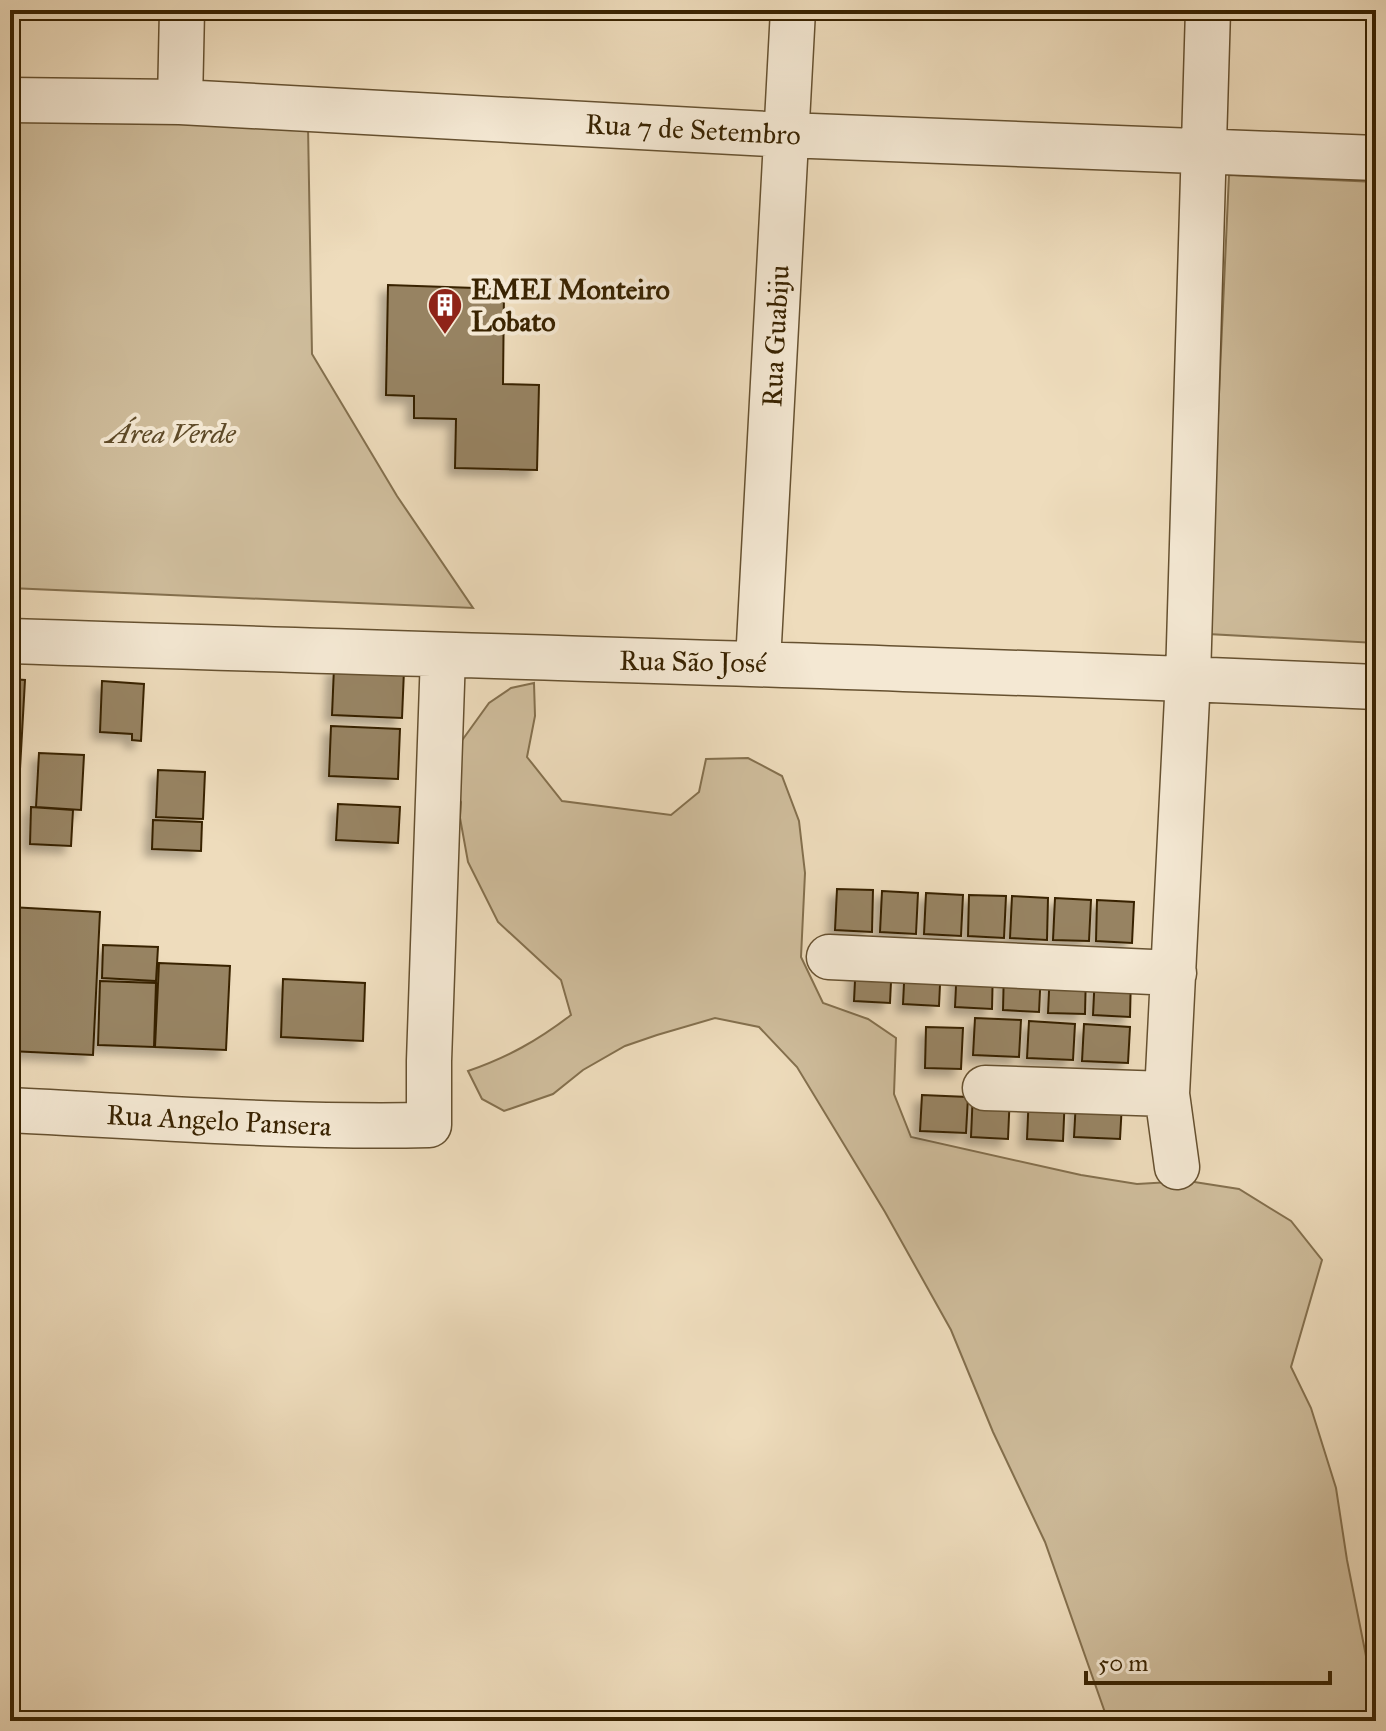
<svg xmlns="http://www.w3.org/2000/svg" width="1386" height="1731" font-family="'IM FELL Great Primer',serif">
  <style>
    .green { fill: #cfbd9c; stroke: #84704e; stroke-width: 2 }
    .building { fill: #978362; stroke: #392301; stroke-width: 2; filter: url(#shadow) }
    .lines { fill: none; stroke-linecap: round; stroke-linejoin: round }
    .minor-casing { stroke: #665130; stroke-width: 47 }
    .minor { stroke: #f4e8d3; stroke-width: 44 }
    .labels { text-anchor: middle; stroke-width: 8; stroke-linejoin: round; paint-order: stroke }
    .street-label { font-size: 28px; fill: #392301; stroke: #f4e8d3 }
    .poi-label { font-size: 28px; font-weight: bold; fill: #392301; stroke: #f4e8d3; text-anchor: start }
    .park-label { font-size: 28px; font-style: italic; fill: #5e4a28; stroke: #f4e8d3 }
  </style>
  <defs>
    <filter id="shadow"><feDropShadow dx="-7" dy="7" stdDeviation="4" flood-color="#0004"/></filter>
  </defs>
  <rect width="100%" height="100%" fill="#eedcbc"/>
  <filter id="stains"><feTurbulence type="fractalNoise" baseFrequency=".0025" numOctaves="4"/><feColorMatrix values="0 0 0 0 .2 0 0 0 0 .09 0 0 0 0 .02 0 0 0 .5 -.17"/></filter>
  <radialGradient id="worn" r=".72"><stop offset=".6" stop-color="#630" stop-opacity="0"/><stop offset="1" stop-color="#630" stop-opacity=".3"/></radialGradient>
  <path class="green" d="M 10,113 L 308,126 L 312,354 L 397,496 L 473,608 L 10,588 Z
    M 1229,175 L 1376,182 L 1376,643 L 1208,634 Z
    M 534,683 L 535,716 L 527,757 L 562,801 L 671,815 L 699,792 L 706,759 L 748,758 L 782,776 L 799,821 L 805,873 L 801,957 L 823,1003 L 868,1019 L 896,1038 L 894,1094 L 911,1137 L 1081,1175 L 1137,1184 L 1188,1181 L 1239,1189 L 1291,1221 L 1322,1260 L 1291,1367 L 1311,1408 L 1336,1488 L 1347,1560 L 1366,1656 L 1376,1683 L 1376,1721 L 1108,1721 L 1045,1542 L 993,1432 L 951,1330 L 885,1212 L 797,1067 L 759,1027 L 715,1018 L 657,1035 L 625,1046 L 583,1070 L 553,1094 L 504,1111 L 482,1099 L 468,1071 C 508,1057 537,1041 571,1015 L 561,980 L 498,922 L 468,862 L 460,818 L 461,802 L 448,782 L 450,757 L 489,703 L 511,688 Z"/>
  <path class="building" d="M 388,285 L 504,289 L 503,384 L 539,385 L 537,470 L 455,468 L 456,419 L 414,418 L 414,396 L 386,395 Z
    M 334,667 L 404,670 L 402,718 L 332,715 Z
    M 10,679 L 25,680 L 20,769 L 10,769 Z
    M 102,681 L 144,684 L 141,741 L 132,740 L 132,734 L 100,732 Z
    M 331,726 L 400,729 L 398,779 L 329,776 Z
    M 39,753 L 84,755 L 81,810 L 36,807 Z
    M 158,770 L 205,772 L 203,819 L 156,817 Z
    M 338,804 L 400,807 L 398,843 L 336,840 Z
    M 31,807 L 73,810 L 71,846 L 30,844 Z
    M 153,820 L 202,822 L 201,851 L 152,849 Z
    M 837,889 L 873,890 L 872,932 L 835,930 Z
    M 882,891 L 918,893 L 916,934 L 880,932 Z
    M 926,893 L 963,895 L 961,936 L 924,934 Z
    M 969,895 L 1006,896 L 1004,938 L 968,936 Z
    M 1012,896 L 1048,898 L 1047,940 L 1010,938 Z
    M 1055,898 L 1091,900 L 1089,941 L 1053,940 Z
    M 1097,900 L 1134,902 L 1132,943 L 1096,941 Z
    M 10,907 L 100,912 L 93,1055 L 10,1051 Z
    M 103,945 L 158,947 L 156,981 L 102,978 Z
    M 856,960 L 892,961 L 890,1003 L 854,1001 Z
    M 159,963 L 230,966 L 226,1050 L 155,1047 Z
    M 905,963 L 941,964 L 939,1006 L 903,1004 Z
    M 957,965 L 993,967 L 992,1009 L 955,1007 Z
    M 1004,968 L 1041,970 L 1039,1012 L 1003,1010 Z
    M 1050,971 L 1086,973 L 1085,1014 L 1048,1013 Z
    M 1095,974 L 1131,975 L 1130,1017 L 1093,1015 Z
    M 283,979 L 365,983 L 363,1041 L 281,1037 Z
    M 100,981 L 156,983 L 154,1047 L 98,1045 Z
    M 975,1018 L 1021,1020 L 1019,1057 L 973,1055 Z
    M 1029,1021 L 1075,1024 L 1073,1060 L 1027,1058 Z
    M 1084,1024 L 1130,1027 L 1128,1063 L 1082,1061 Z
    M 926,1027 L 963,1028 L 961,1069 L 925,1068 Z
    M 973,1091 L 1010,1093 L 1008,1139 L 971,1137 Z
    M 1029,1093 L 1065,1095 L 1063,1141 L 1027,1139 Z
    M 922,1095 L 968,1097 L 966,1133 L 920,1131 Z
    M 1076,1100 L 1122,1103 L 1120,1139 L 1074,1137 Z"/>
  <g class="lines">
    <g class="minor-casing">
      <path id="minor" d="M 10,100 L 180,102 L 786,135 L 1376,158
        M 180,102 L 182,10
        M 10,641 C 465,656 921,667 1376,687
        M 758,662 L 793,10
        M 829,957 L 1174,973
        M 985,1088 L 1167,1094
        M 10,1110 C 150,1117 289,1128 429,1125 L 429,1061 L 443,655
        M 1177,1167 L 1167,1094 L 1188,678 L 1208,10"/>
    </g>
    <use href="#minor" class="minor"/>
  </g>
  <defs>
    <g id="building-pin" transform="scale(1.8)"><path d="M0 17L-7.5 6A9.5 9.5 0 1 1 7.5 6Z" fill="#8f2418" stroke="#f4e8d3"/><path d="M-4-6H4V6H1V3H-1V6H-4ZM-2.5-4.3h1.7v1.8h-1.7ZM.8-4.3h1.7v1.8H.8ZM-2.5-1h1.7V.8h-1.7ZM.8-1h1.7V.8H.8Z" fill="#fff"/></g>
  </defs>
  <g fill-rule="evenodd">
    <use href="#building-pin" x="445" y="305"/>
  </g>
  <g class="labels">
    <g class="street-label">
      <text transform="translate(693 129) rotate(3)" y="10">Rua 7 de Setembro</text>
      <text transform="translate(775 336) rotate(-87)" y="10">Rua Guabiju</text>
      <text transform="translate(693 661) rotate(1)" y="10">Rua São José</text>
      <text transform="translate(219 1120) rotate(3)" y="10">Rua Angelo Pansera</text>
    </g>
    <g class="poi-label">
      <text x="471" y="299">EMEI Monteiro<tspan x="471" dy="32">Lobato</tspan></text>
    </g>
    <g class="park-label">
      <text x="171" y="443">Área Verde</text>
    </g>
  </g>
  <rect width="1386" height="1731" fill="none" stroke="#eedcbc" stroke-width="40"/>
  <rect x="12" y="12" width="1362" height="1707" fill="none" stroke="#392301" stroke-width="4"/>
  <rect x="20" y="20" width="1346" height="1691" fill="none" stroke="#392301" stroke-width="2"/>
  <path d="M1086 1671v12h244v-12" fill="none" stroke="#392301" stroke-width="4"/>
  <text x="1098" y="1671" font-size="24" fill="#392301" stroke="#f4e8d3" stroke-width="6" paint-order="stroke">50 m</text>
  <rect width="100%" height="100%" filter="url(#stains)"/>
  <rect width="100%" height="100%" fill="url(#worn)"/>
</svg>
